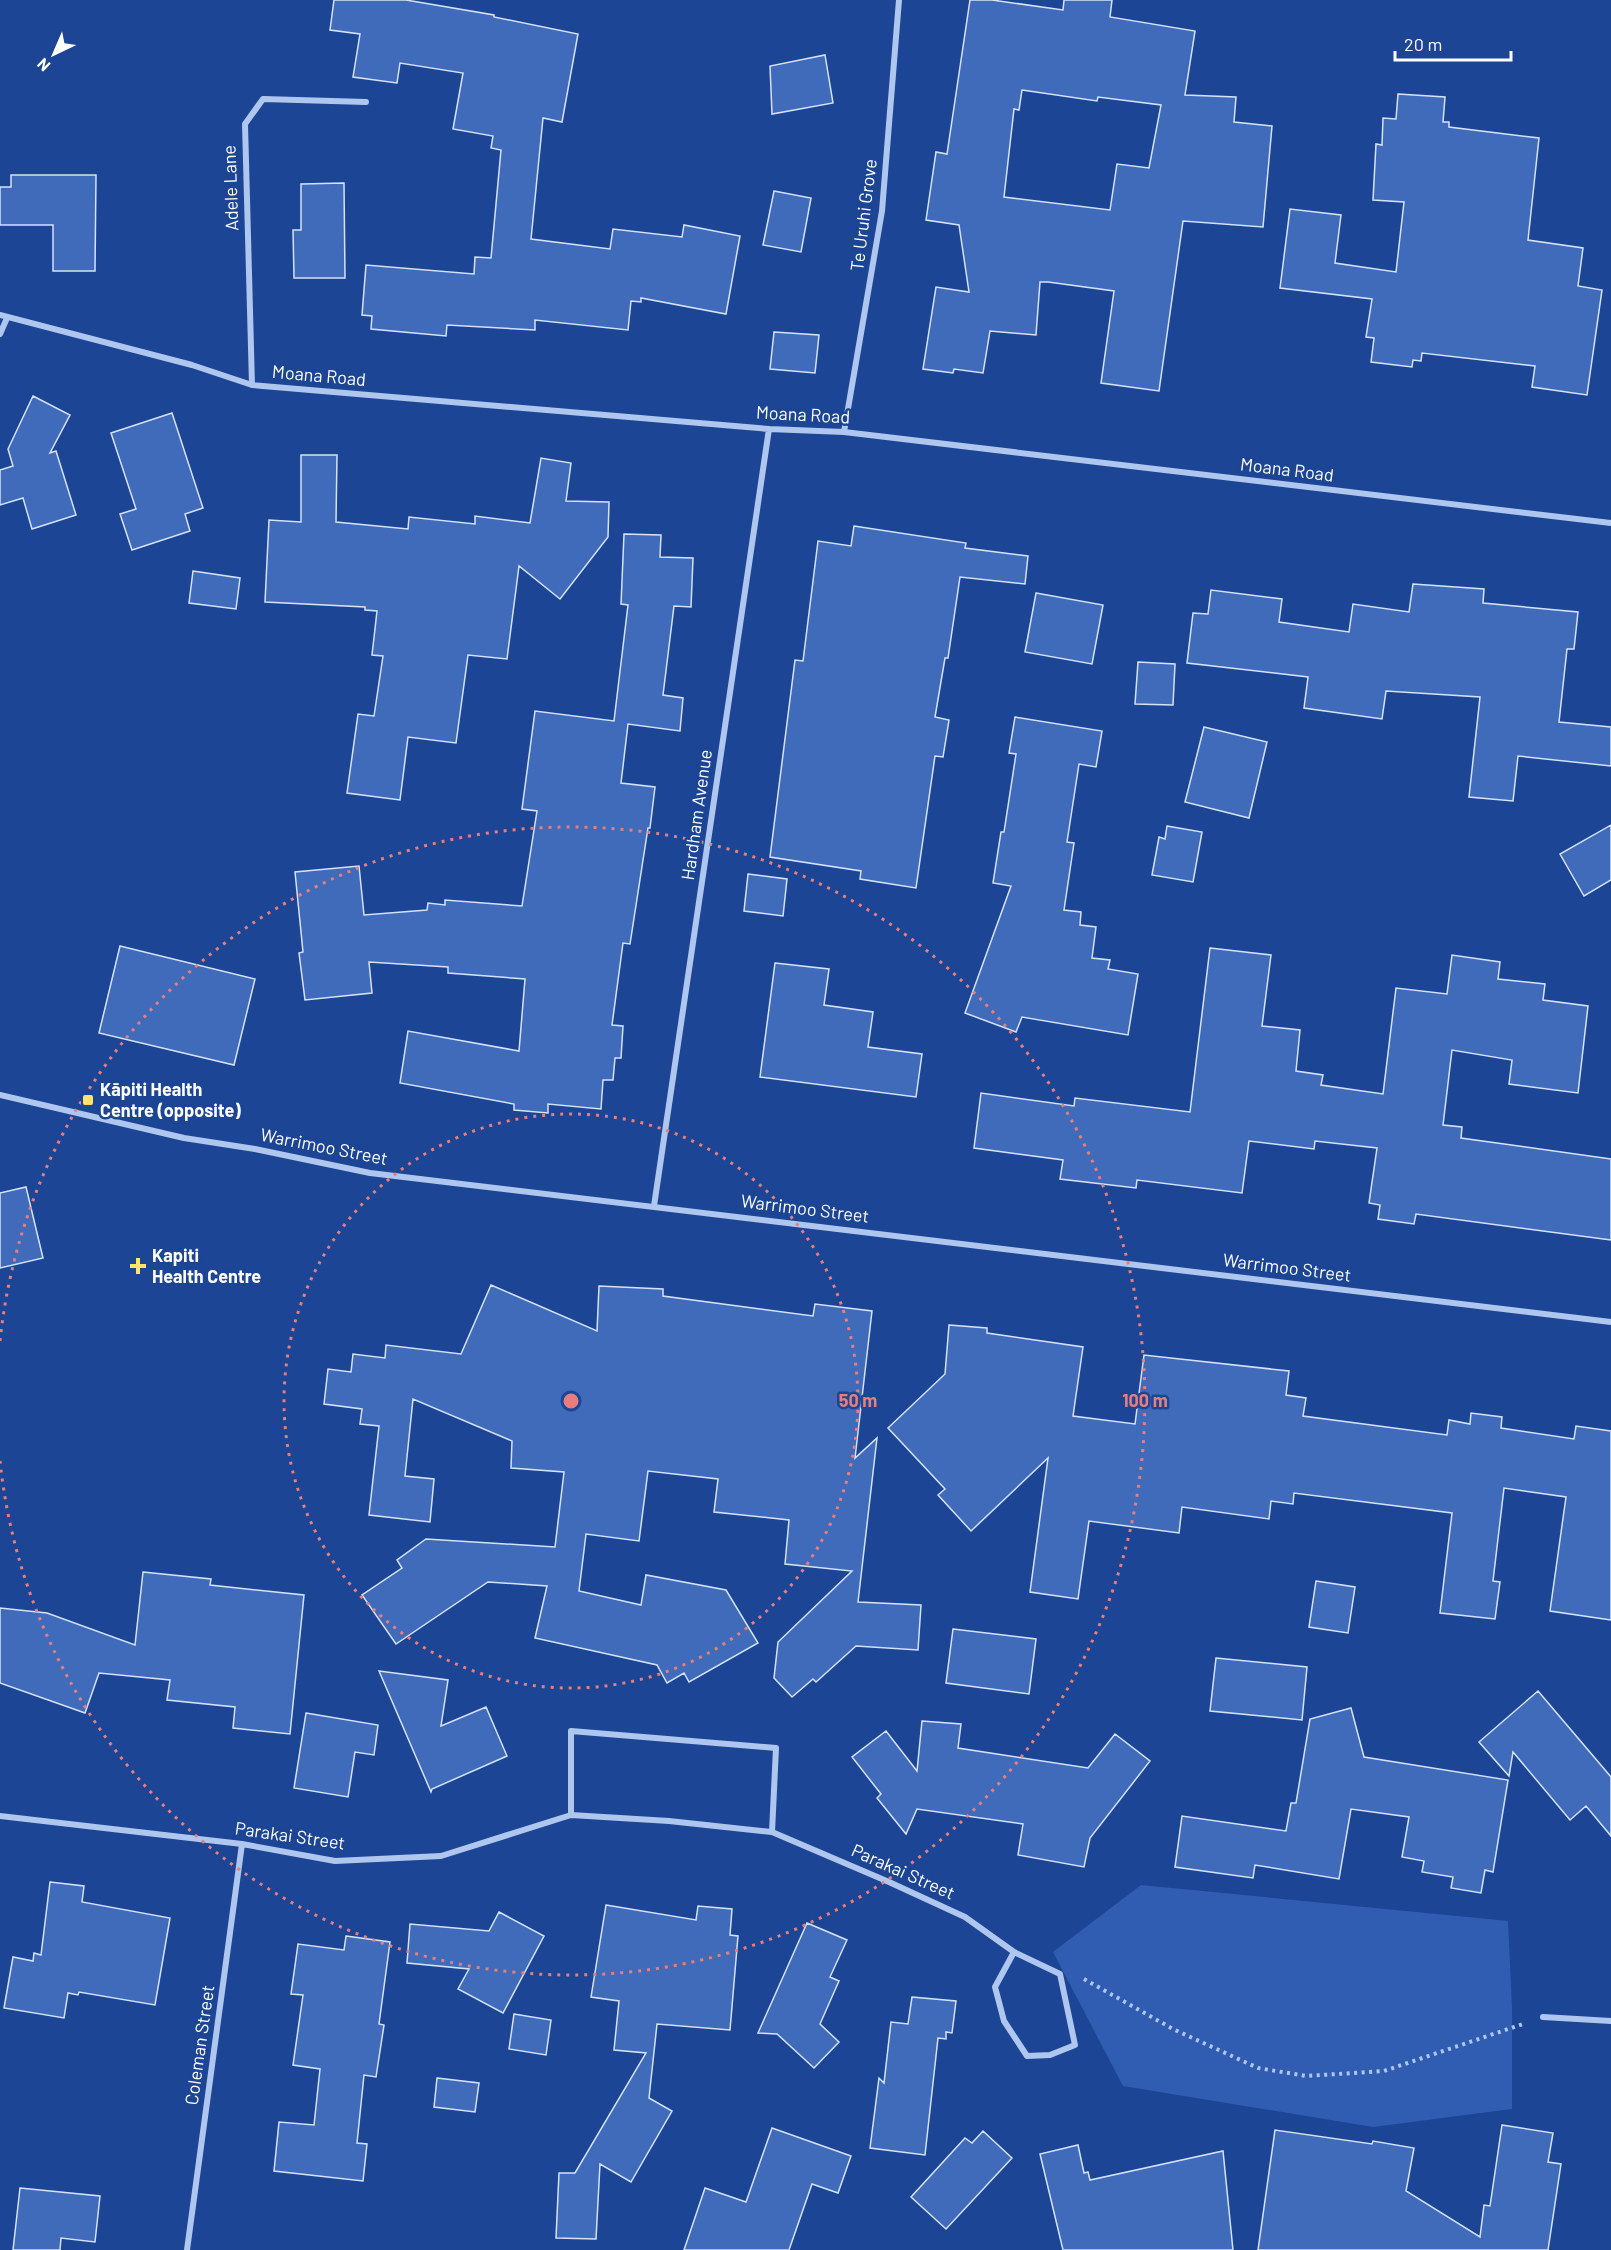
<svg xmlns="http://www.w3.org/2000/svg" width="1611" height="2250" font-family="Barlow,sans-serif">
  <style>
    .green { fill: #305db2 }
    .building { fill: #406bba; stroke: #d5e2fb; stroke-width: 1.5; fill-rule: evenodd }
    .lines { fill: none; stroke-linecap: round; stroke-linejoin: round }
    .path { stroke: #afc6ef; stroke-width: 4; stroke-dasharray: 3 4.5; stroke-linecap: butt }
    .minor { stroke: #afc6ef; stroke-width: 6 }
    .ring { fill: none; stroke: #e67e7e; stroke-width: 3; stroke-dasharray: 3 6 }
    .poi-dot { fill: #ffe36d; stroke: #1c4595; stroke-width: 2 }
    .labels { text-anchor: middle; stroke-width: 5; stroke-linejoin: round; paint-order: stroke }
    .street-label { font-size: 18px; fill: #fff; stroke: #1c4595 }
    .poi-label { font-size: 18px; font-weight: bold; fill: #fff; stroke: #1c4595; text-anchor: start }
    .centre { fill: #e67e7e; stroke: #1c4595; stroke-width: 3 }
    .ring-label { font-size: 18px; text-anchor: middle; font-weight: bold; fill: #e67e7e; stroke: #1c4595; stroke-width: 5; stroke-linejoin: round; paint-order: stroke }
  </style>
  <rect width="100%" height="100%" fill="#1c4595"/>
  <path class="green" d="M 1141,1885 L 1508,1921 L 1512,2008 L 1512,2109 L 1373,2127 L 1123,2086 L 1053,1952 Z"/>
  <path class="building" d="M 334,0 L 406,0 L 494,15 L 494,17 L 578,34 L 562,122 L 543,118 L 531,239 L 610,249 L 613,229 L 682,237 L 684,225 L 740,236 L 726,314 L 641,298 L 641,302 L 631,301 L 628,330 L 535,320 L 535,330 L 447,325 L 446,336 L 371,329 L 372,316 L 362,315 L 366,265 L 474,274 L 475,257 L 491,258 L 501,150 L 491,148 L 493,136 L 453,129 L 463,73 L 400,63 L 397,83 L 353,77 L 360,34 L 330,30 Z
    M 970,0 L 992,0 L 1063,10 L 1064,0 L 1112,0 L 1110,17 L 1195,31 L 1185,95 L 1236,97 L 1234,122 L 1272,126 L 1263,227 L 1183,221 L 1159,391 L 1101,383 L 1114,291 L 1048,282 L 1040,282 L 1036,335 L 990,331 L 983,373 L 954,369 L 953,373 L 923,369 L 936,287 L 969,292 L 959,225 L 926,220 L 936,152 L 947,154 ZM 1022,90 L 1097,101 L 1098,97 L 1161,105 L 1149,168 L 1117,164 L 1110,210 L 1004,197 L 1014,109 L 1019,110 Z
    M 825,55 L 833,103 L 772,114 L 770,66 Z
    M 1398,94 L 1445,97 L 1443,122 L 1449,122 L 1449,127 L 1539,138 L 1528,240 L 1583,248 L 1578,286 L 1602,290 L 1587,395 L 1532,387 L 1535,366 L 1422,353 L 1421,361 L 1413,360 L 1412,367 L 1371,362 L 1374,338 L 1366,337 L 1372,299 L 1280,288 L 1290,209 L 1341,215 L 1335,263 L 1396,272 L 1404,202 L 1373,200 L 1376,144 L 1382,145 L 1383,118 L 1396,119 Z
    M 11,175 L 96,175 L 95,271 L 53,271 L 53,225 L 0,225 L 0,187 L 11,187 Z
    M 344,183 L 345,278 L 294,278 L 293,230 L 301,230 L 301,184 Z
    M 774,191 L 811,198 L 801,252 L 763,245 Z
    M 774,332 L 819,335 L 815,373 L 770,369 Z
    M 33,396 L 70,415 L 50,453 L 56,451 L 76,515 L 32,529 L 23,498 L 0,505 L 0,470 L 13,466 L 8,449 Z
    M 172,413 L 203,508 L 185,514 L 190,531 L 132,550 L 120,514 L 136,509 L 111,433 Z
    M 301,455 L 337,455 L 336,522 L 408,529 L 409,517 L 475,524 L 475,516 L 530,523 L 541,458 L 571,463 L 566,501 L 609,502 L 608,537 L 560,599 L 519,566 L 507,659 L 468,655 L 456,743 L 408,737 L 400,800 L 347,793 L 358,714 L 374,716 L 383,656 L 372,655 L 377,611 L 365,610 L 365,607 L 265,602 L 269,520 L 301,522 Z
    M 854,526 L 966,543 L 965,548 L 1028,556 L 1025,584 L 960,577 L 948,658 L 945,658 L 935,717 L 949,720 L 943,757 L 935,756 L 916,888 L 860,879 L 861,871 L 770,857 L 795,660 L 803,661 L 818,541 L 851,546 Z
    M 624,534 L 661,535 L 660,557 L 693,558 L 691,607 L 674,606 L 663,695 L 683,698 L 680,731 L 628,724 L 621,783 L 655,787 L 650,828 L 648,828 L 630,944 L 623,943 L 612,1025 L 623,1026 L 621,1058 L 615,1058 L 613,1080 L 603,1080 L 601,1109 L 548,1104 L 548,1113 L 514,1110 L 514,1104 L 400,1083 L 408,1031 L 519,1051 L 525,979 L 448,973 L 448,967 L 369,962 L 372,993 L 305,1000 L 299,953 L 303,952 L 295,872 L 359,866 L 364,915 L 427,910 L 428,903 L 445,905 L 445,900 L 522,906 L 537,811 L 522,809 L 535,711 L 614,721 L 628,605 L 621,604 Z
    M 193,571 L 240,578 L 236,609 L 189,603 Z
    M 1413,584 L 1484,589 L 1483,603 L 1578,612 L 1574,649 L 1567,649 L 1559,722 L 1611,727 L 1611,766 L 1518,756 L 1513,801 L 1469,797 L 1480,697 L 1386,691 L 1382,719 L 1304,708 L 1308,677 L 1187,663 L 1193,613 L 1208,614 L 1211,590 L 1282,599 L 1279,622 L 1349,632 L 1353,604 L 1409,612 Z
    M 1036,593 L 1103,605 L 1092,664 L 1025,652 Z
    M 1138,662 L 1175,664 L 1173,705 L 1135,704 Z
    M 1015,717 L 1102,731 L 1096,767 L 1079,764 L 1067,842 L 1074,843 L 1064,910 L 1081,912 L 1080,925 L 1096,927 L 1092,958 L 1110,960 L 1108,969 L 1138,974 L 1128,1035 L 1022,1017 L 1016,1032 L 965,1013 L 1011,886 L 993,883 L 1001,832 L 1004,832 L 1016,754 L 1009,753 Z
    M 1204,727 L 1267,742 L 1249,818 L 1185,802 Z
    M 1611,825 L 1611,880 L 1584,896 L 1560,854 Z
    M 1167,826 L 1202,832 L 1193,882 L 1152,875 L 1159,837 L 1165,839 Z
    M 748,874 L 787,879 L 783,916 L 744,911 Z
    M 120,946 L 255,979 L 234,1065 L 99,1033 Z
    M 1210,948 L 1271,955 L 1262,1026 L 1300,1030 L 1296,1071 L 1323,1075 L 1321,1085 L 1383,1094 L 1396,988 L 1447,994 L 1452,955 L 1500,962 L 1498,979 L 1545,984 L 1543,1000 L 1588,1006 L 1578,1093 L 1509,1084 L 1512,1060 L 1452,1050 L 1443,1125 L 1462,1127 L 1461,1138 L 1611,1159 L 1611,1240 L 1416,1214 L 1414,1224 L 1378,1219 L 1380,1205 L 1369,1203 L 1377,1148 L 1315,1141 L 1314,1149 L 1249,1141 L 1242,1193 L 1137,1180 L 1136,1188 L 1060,1179 L 1063,1160 L 974,1148 L 981,1093 L 1074,1106 L 1075,1098 L 1190,1112 Z
    M 775,963 L 829,969 L 824,1005 L 873,1012 L 868,1047 L 922,1054 L 916,1097 L 760,1077 Z
    M 26,1187 L 43,1258 L 0,1268 L 0,1193 Z
    M 491,1285 L 597,1331 L 599,1286 L 663,1289 L 663,1296 L 813,1316 L 815,1304 L 872,1311 L 855,1458 L 877,1438 L 858,1602 L 921,1605 L 918,1650 L 856,1646 L 816,1682 L 813,1679 L 792,1697 L 774,1678 L 778,1642 L 852,1571 L 785,1564 L 789,1520 L 714,1512 L 718,1479 L 648,1471 L 639,1541 L 586,1534 L 579,1591 L 641,1605 L 646,1575 L 726,1590 L 758,1643 L 689,1682 L 684,1673 L 667,1683 L 657,1665 L 535,1638 L 547,1586 L 488,1582 L 396,1644 L 362,1595 L 402,1568 L 397,1560 L 426,1539 L 555,1547 L 564,1472 L 511,1468 L 512,1441 L 413,1399 L 405,1476 L 434,1479 L 430,1522 L 369,1515 L 379,1426 L 360,1424 L 362,1409 L 324,1404 L 328,1369 L 351,1372 L 353,1354 L 385,1358 L 386,1345 L 461,1354 Z
    M 949,1325 L 987,1328 L 987,1333 L 1083,1347 L 1073,1416 L 1135,1424 L 1144,1355 L 1289,1371 L 1286,1395 L 1306,1398 L 1303,1416 L 1447,1435 L 1449,1420 L 1470,1424 L 1471,1413 L 1502,1417 L 1501,1428 L 1574,1439 L 1576,1426 L 1611,1431 L 1611,1620 L 1550,1611 L 1566,1497 L 1504,1488 L 1493,1581 L 1500,1582 L 1495,1619 L 1440,1613 L 1452,1513 L 1294,1493 L 1293,1504 L 1271,1501 L 1269,1519 L 1182,1507 L 1179,1533 L 1089,1521 L 1078,1599 L 1030,1592 L 1048,1458 L 971,1531 L 938,1495 L 945,1489 L 888,1428 L 945,1374 Z
    M 143,1572 L 211,1579 L 210,1585 L 304,1595 L 290,1734 L 233,1728 L 235,1707 L 167,1700 L 170,1680 L 99,1673 L 85,1713 L 0,1683 L 0,1608 L 47,1613 L 135,1645 Z
    M 1316,1581 L 1355,1587 L 1348,1633 L 1309,1627 Z
    M 953,1629 L 1036,1639 L 1029,1694 L 946,1683 Z
    M 1216,1658 L 1307,1667 L 1302,1720 L 1210,1711 Z
    M 379,1671 L 448,1680 L 441,1726 L 486,1707 L 507,1756 L 432,1789 L 431,1792 Z
    M 1538,1691 L 1611,1777 L 1611,1836 L 1586,1806 L 1570,1820 L 1513,1752 L 1509,1776 L 1479,1742 Z
    M 1351,1708 L 1364,1757 L 1508,1780 L 1493,1872 L 1485,1870 L 1481,1893 L 1451,1888 L 1453,1877 L 1422,1872 L 1424,1861 L 1402,1857 L 1409,1817 L 1351,1809 L 1339,1879 L 1255,1865 L 1253,1878 L 1175,1867 L 1182,1816 L 1286,1831 L 1291,1803 L 1296,1803 L 1310,1719 Z
    M 306,1713 L 378,1725 L 374,1755 L 355,1752 L 348,1797 L 294,1788 Z
    M 922,1721 L 961,1724 L 958,1748 L 1088,1768 L 1115,1734 L 1150,1761 L 1090,1838 L 1084,1867 L 1018,1855 L 1023,1824 L 917,1809 L 906,1834 L 877,1798 L 881,1794 L 852,1757 L 886,1731 L 917,1771 Z
    M 50,1882 L 84,1886 L 82,1902 L 170,1918 L 155,2005 L 79,1992 L 78,1995 L 68,1993 L 64,2018 L 4,2008 L 13,1957 L 33,1961 L 34,1953 L 41,1955 Z
    M 606,1905 L 696,1920 L 698,1906 L 732,1909 L 730,1935 L 738,1936 L 730,2030 L 657,2024 L 649,2098 L 672,2111 L 631,2182 L 600,2164 L 596,2239 L 556,2238 L 559,2173 L 575,2173 L 646,2053 L 614,2050 L 619,2001 L 591,1997 Z
    M 499,1912 L 544,1936 L 503,2013 L 458,1989 L 469,1969 L 407,1963 L 410,1924 L 489,1931 Z
    M 807,1923 L 847,1940 L 830,1977 L 839,1981 L 820,2024 L 839,2042 L 814,2068 L 777,2034 L 758,2033 Z
    M 346,1936 L 390,1942 L 379,2024 L 384,2025 L 376,2077 L 364,2075 L 357,2143 L 367,2144 L 363,2181 L 274,2171 L 279,2122 L 314,2125 L 320,2069 L 293,2065 L 303,1995 L 291,1994 L 298,1944 L 344,1950 Z
    M 912,1997 L 956,2001 L 952,2033 L 946,2032 L 946,2039 L 938,2038 L 925,2155 L 870,2148 L 879,2078 L 884,2083 L 891,2022 L 908,2024 Z
    M 514,2014 L 551,2020 L 546,2055 L 509,2049 Z
    M 437,2078 L 479,2083 L 475,2112 L 434,2107 Z
    M 1502,2125 L 1553,2133 L 1548,2162 L 1561,2164 L 1548,2250 L 1258,2250 L 1275,2130 L 1372,2144 L 1373,2141 L 1414,2148 L 1406,2191 L 1480,2237 L 1484,2205 L 1490,2206 Z
    M 772,2128 L 851,2156 L 838,2193 L 812,2184 L 789,2250 L 684,2250 L 705,2188 L 746,2202 Z
    M 983,2131 L 1012,2158 L 946,2229 L 911,2197 L 965,2138 L 972,2143 Z
    M 1078,2145 L 1084,2173 L 1088,2172 L 1090,2180 L 1223,2151 L 1233,2250 L 1063,2250 L 1040,2154 Z
    M 20,2188 L 100,2196 L 95,2242 L 61,2238 L 60,2250 L 13,2250 Z"/>
  <g class="lines">
    <path class="path" d="M 1084,1979 L 1173,2029 L 1258,2068 L 1306,2076 L 1384,2071 L 1523,2024"/>
    <path class="minor" d="M 0,315 L 192,365 L 252,385 L 769,429 L 844,432 L 1611,523
      M 0,334 L 7,318
      M 252,385 L 245,124 L 263,99 L 366,102
      M 844,432 L 882,211 L 899,0
      M 0,1095 L 184,1138 L 255,1149 L 370,1173 L 1611,1322
      M 654,1206 L 769,429
      M 571,1815 L 571,1731 L 776,1748 L 772,1832
      M 0,1816 L 242,1844 L 335,1861 L 441,1856 L 571,1815 L 669,1821 L 772,1832 L 889,1882 L 965,1917 L 1014,1952 L 1060,1974 L 1075,2045 L 1050,2055 L 1027,2056 L 1004,2021 L 995,1987 L 1014,1952
      M 1543,2017 L 1611,2021
      M 187,2250 L 242,1844"/>
  </g>
  <g class="ring">
    <circle cx="571" cy="1401" r="287"/>
    <path d="M0 1341A574 574 0 1 1 0 1461"/>
  </g>
  <g class="poi-dot">
    <rect x="82" y="1094" width="12" height="12" rx="3"/>
    <path d="M135 1257h6v6h6v6h-6v6h-6v-6h-6v-6h6z"/>
  </g>
  <g class="labels">
    <g class="street-label">
      <text transform="translate(231 188) rotate(-92)" y="6">Adele Lane</text>
      <text transform="translate(864 215) rotate(-83)" y="6">Te Uruhi Grove</text>
      <text transform="translate(319 376) rotate(5)" y="6">Moana Road</text>
      <text transform="translate(803 415) rotate(3)" y="6">Moana Road</text>
      <text transform="translate(1287 470) rotate(7)" y="6">Moana Road</text>
      <text transform="translate(697 815) rotate(-82)" y="6">Hardham Avenue</text>
      <text transform="translate(324 1147) rotate(11)" y="6">Warrimoo Street</text>
      <text transform="translate(805 1209) rotate(7)" y="6">Warrimoo Street</text>
      <text transform="translate(1287 1268) rotate(7)" y="6">Warrimoo Street</text>
      <text transform="translate(290 1836) rotate(8)" y="6">Parakai Street</text>
      <text transform="translate(903 1872) rotate(24)" y="6">Parakai Street</text>
      <text transform="translate(200 2045) rotate(-82)" y="6">Coleman Street</text>
    </g>
    <g class="poi-label">
      <text x="100" y="1096">Kāpiti Health<tspan x="100" dy="21">Centre (opposite)</tspan></text>
      <text x="152" y="1262">Kapiti<tspan x="152" dy="21">Health Centre</tspan></text>
    </g>
  </g>
  <circle cx="571" cy="1401" r="9" class="centre"/>
  <g class="ring-label">
    <text x="858" y="1407">50 m</text>
    <text x="1145" y="1407">100 m</text>
  </g>
  <g transform="translate(54 54) rotate(224)" stroke="#1c4595" stroke-width="4.5" paint-order="stroke">
  <path d="M0-4.5L10 22L0 15L-10 22Z" fill="#ffffff"/>
  <text y="-9" font-size="16" font-weight="bold" text-anchor="middle" fill="#ffffff">N</text>
  </g>
  <path d="M1395 51v9h116v-9" fill="none" stroke="#ffffff" stroke-width="3"/>
  <text x="1404" y="51" font-size="18" fill="#ffffff" stroke="#1c4595" stroke-width="4.5" paint-order="stroke">20 m</text>
</svg>
